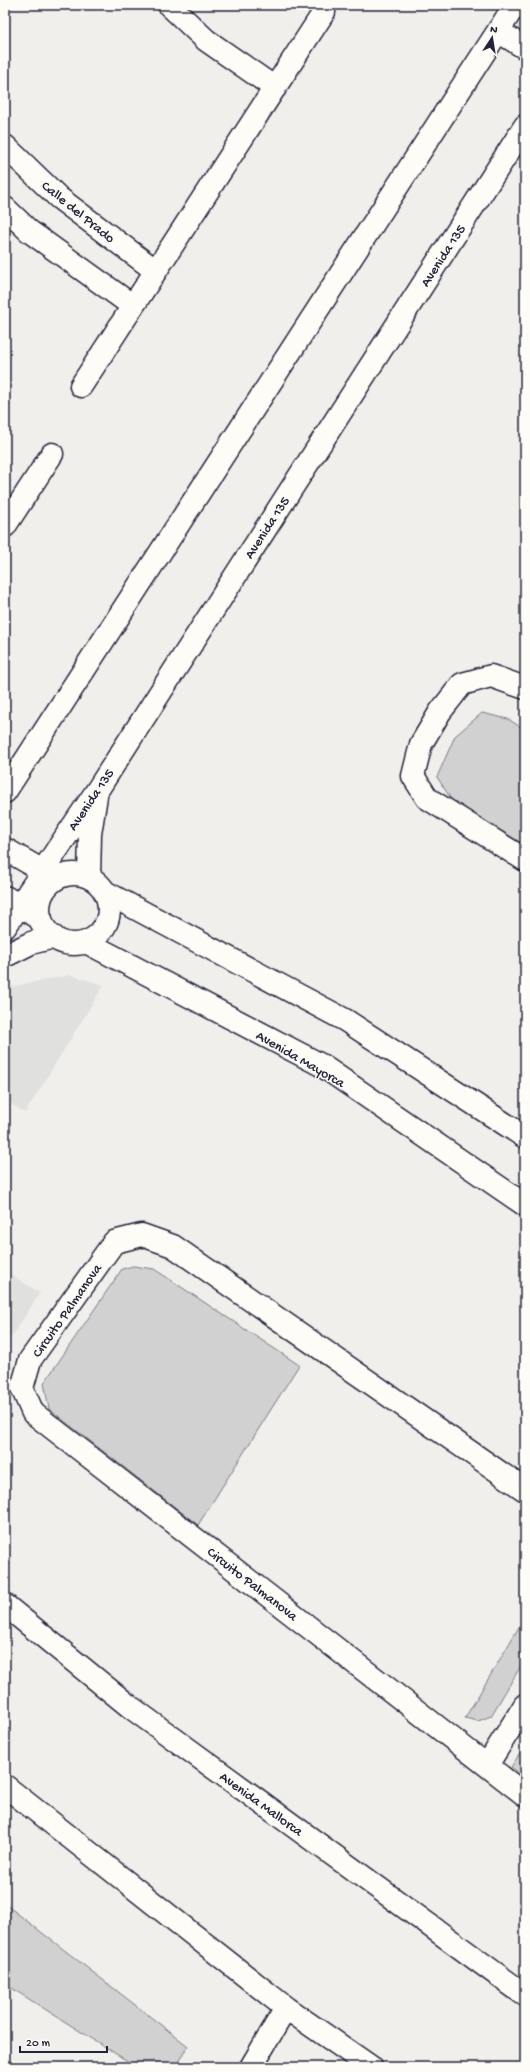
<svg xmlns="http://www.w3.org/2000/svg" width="530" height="2072" font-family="'Gochi Hand',sans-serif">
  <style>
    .built { fill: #e0e0df }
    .green { fill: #d2d1d1; stroke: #7a7a86 }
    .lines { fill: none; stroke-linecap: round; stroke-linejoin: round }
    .minor-casing { stroke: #22223b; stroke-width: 25 }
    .major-casing { stroke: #22223b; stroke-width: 25 }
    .minor { stroke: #fdfcf7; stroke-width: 22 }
    .major { stroke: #fdfcf7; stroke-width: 22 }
    .labels { text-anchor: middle; stroke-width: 3; stroke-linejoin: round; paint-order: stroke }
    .street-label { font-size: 14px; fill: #22223b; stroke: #fdfcf7 }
  </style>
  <rect width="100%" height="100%" fill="#f0efec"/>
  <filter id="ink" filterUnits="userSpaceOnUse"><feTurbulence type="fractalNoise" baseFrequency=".025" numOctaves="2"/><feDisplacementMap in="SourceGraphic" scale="8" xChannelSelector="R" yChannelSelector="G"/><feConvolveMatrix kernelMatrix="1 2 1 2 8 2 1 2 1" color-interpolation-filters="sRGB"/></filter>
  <g filter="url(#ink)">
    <path class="built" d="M 70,975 L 104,985 L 25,1113 L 5,1100 L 5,988 Z
      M 5,1271 L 40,1293 L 5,1347 Z"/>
    <path class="green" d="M 482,713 L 508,719 L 525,730 L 525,845 L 453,802 L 437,777 L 455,736 Z
      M 133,1266 L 154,1269 L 299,1365 L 198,1525 L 49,1409 L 44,1383 L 122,1269 Z
      M 525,1617 L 525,1659 L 491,1716 L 478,1721 L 465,1718 Z
      M 525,1746 L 525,1777 L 511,1767 Z
      M 5,1904 L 188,2046 L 175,2067 L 137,2067 L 5,1984 Z"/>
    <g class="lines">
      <g class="minor-casing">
        <path id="minor" d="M 169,5 L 206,40 L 275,88
          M 5,146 L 59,198 L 156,271
          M 5,208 L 29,231 L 133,306
          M 81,386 L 324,12
          M 5,526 L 52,454
          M 525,688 L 491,676 L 462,684 L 440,712 L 421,744 L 413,776 L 427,798 L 525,860
          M39 909a35 35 0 1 1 70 0a35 35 0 1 1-70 0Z
          M 105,892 L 345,1020 L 525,1137
          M 86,942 L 321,1065 L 525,1205
          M 525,1490 L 173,1246 L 142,1235 L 114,1242 L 30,1360 L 22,1388 L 33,1413 L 525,1795
          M 487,1765 L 525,1705
          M 5,1786 L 286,2008 L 371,2067
          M 251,2067 L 286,2008"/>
      </g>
      <g class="major-casing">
        <path id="major" d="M 498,31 L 525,48
          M 5,792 L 515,5
          M 5,849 L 55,878
          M 89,877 L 90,834 L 96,796
          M 5,897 L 41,919
          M 5,927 L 98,789 L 525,126
          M 5,956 L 31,943 L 54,937
          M 5,1605 L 129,1706 L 525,1995"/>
      </g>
      <use href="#minor" class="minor"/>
      <use href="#major" class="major"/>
    </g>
  </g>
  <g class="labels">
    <g class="street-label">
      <text transform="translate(79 211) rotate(39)" y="5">Calle del Prado</text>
      <text transform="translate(442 255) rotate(-57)" y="5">Avenida 135</text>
      <text transform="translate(266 527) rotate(-57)" y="5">Avenida 135</text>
      <text transform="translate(90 799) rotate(-56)" y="5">Avenida 135</text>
      <text transform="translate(301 1058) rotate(30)" y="5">Avenida Mayorca</text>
      <text transform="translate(66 1310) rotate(-55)" y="5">Circuito Palmanova</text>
      <text transform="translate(253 1583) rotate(38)" y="5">Circuito Palmanova</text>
      <text transform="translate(262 1803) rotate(36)" y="5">Avenida Mallorca</text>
    </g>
  </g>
  <rect width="530" height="2072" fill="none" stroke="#fdfcf7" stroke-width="20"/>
  <rect x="10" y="10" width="510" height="2052" fill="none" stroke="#22223b" stroke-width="1.5" filter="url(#ink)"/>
  <g transform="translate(492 38) rotate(12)" stroke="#fdfcf7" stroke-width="3" paint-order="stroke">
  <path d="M0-3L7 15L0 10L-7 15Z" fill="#22223b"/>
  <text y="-6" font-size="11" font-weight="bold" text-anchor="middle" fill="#22223b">N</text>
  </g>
  <path d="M20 2046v6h87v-6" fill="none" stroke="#22223b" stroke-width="2"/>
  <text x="26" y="2046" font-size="12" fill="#22223b" stroke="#fdfcf7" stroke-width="3" paint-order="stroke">20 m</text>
</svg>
